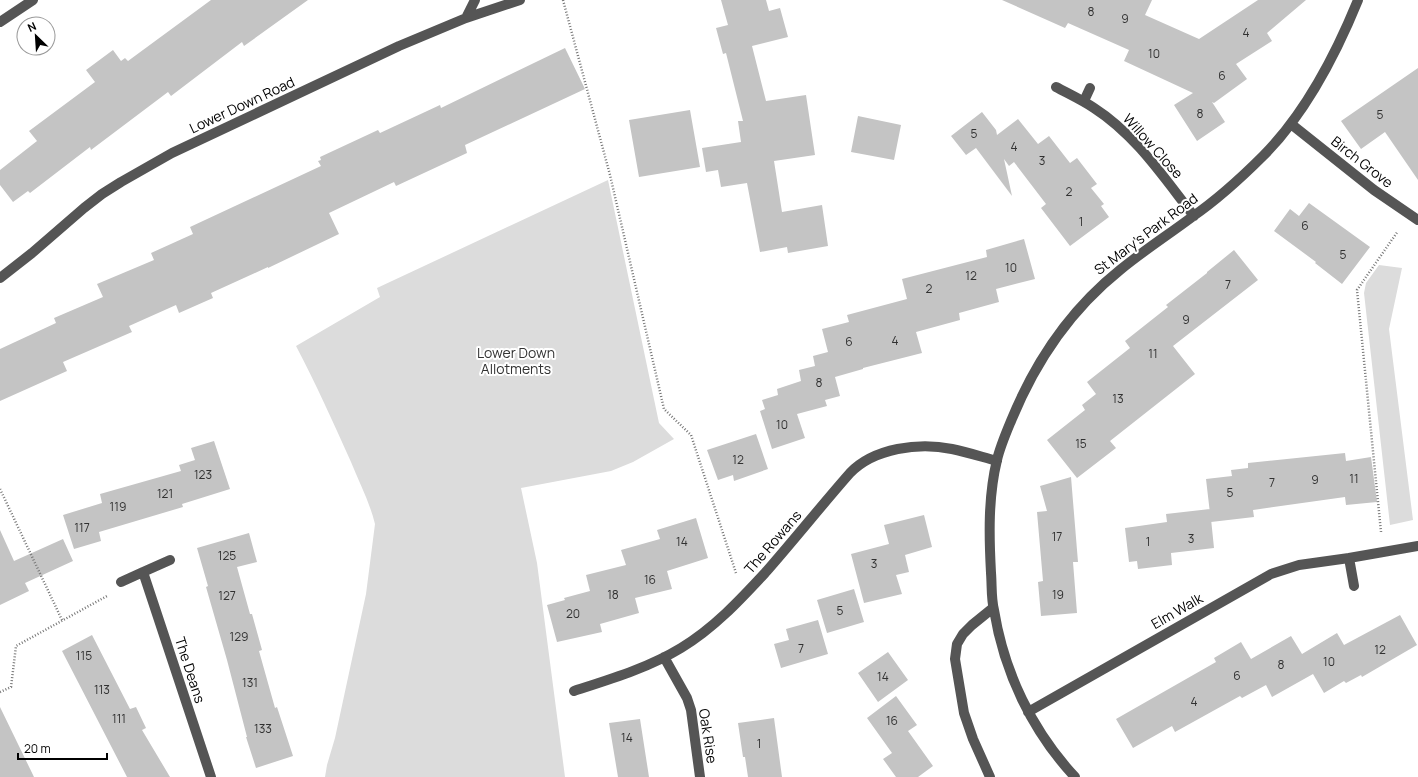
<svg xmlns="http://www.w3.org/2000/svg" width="1418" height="777" font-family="Manrope,sans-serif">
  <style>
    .green { fill: #dcdcdc }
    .building { fill: #c4c4c4 }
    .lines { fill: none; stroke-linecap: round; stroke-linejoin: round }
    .path { stroke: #777; stroke-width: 2.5; stroke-dasharray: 1 2; stroke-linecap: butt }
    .minor { stroke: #555; stroke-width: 10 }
    .labels { text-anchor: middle; stroke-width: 4; stroke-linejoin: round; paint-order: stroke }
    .number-label { font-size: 12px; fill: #313131 }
    .street-label { font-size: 14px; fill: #000; stroke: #fff }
    .park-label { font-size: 14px; fill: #333; stroke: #fff }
  </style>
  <rect width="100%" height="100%" fill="#fff"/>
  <path class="green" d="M 608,180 L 659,423 L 674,439 L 633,462 L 611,471 L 521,488 L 537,563 L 565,777 L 325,777 L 327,765 L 335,738 L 366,594 L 375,524 C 370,503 359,482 351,462 C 333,422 316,384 296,346 L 380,297 L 377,288 Z
    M 1379,265 L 1402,268 L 1389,329 L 1413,520 L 1390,525 L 1364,293 L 1366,283 Z"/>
  <path class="building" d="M 211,0 L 308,0 L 244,46 L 242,42 L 171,96 L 168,92 L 91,150 L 90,147 L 30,193 L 28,191 L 13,202 L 0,185 L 0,170 L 37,141 L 29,131 L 95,82 L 86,70 L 113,50 L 121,61 L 125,58 L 128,61 Z
    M 721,0 L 766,0 L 769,11 L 780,8 L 788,37 L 752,46 L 766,101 L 806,95 L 815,155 L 774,161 L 782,212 L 822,205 L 828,246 L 788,253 L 787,247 L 760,252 L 747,183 L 721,187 L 718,170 L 706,172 L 702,148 L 741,142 L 738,121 L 743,121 L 726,53 L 723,54 L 716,28 L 728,25 Z
    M 1002,0 L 1152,0 L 1145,15 L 1199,39 L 1258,0 L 1306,0 L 1267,33 L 1272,41 L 1236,64 L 1247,79 L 1214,103 L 1212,102 L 1225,122 L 1197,141 L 1174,105 L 1193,93 L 1124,61 L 1129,50 L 1068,23 L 1065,28 Z
    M 565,48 L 585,89 L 465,145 L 467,153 L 396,186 L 394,182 L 329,213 L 339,234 L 268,268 L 268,267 L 211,293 L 213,298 L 179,313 L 176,305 L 129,326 L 132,332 L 63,362 L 67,371 L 0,401 L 0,349 L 56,323 L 54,318 L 103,297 L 97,284 L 154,260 L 151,253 L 193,234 L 190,227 L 321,166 L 318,161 L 321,160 L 320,157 L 378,130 L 380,133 L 440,105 L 441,108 Z
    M 1418,68 L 1418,180 L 1385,132 L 1361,149 L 1341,121 Z
    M 690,110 L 700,167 L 639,177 L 629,120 Z
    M 982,112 L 996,130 L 997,135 L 1018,119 L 1038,144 L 1049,136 L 1070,163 L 1077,158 L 1097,184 L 1091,188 L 1104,204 L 1101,206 L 1109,217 L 1070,246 L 1041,208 L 1046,204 L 1014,162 L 1009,166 L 1004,159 L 1012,196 L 976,148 L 966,155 L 951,136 Z
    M 858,116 L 901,125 L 894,160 L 851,152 Z
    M 1309,203 L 1370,247 L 1342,284 L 1315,263 L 1316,262 L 1274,231 L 1290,209 L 1299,216 Z
    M 1024,239 L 1035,279 L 996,289 L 999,302 L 959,313 L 960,320 L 916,332 L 922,353 L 863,368 L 863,369 L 835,377 L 840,396 L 825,400 L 827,406 L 797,414 L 805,438 L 772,449 L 760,411 L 765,409 L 762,400 L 778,395 L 777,389 L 801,381 L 799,370 L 815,366 L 813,356 L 828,352 L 822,329 L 849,322 L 847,315 L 907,299 L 902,279 L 987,257 L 986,250 Z
    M 1234,250 L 1258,280 L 1173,346 L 1195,374 L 1110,441 L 1116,448 L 1077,478 L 1047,440 L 1085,410 L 1082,405 L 1096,394 L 1087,382 L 1130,348 L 1125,341 L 1168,307 L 1166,305 L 1207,273 L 1207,272 Z
    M 756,434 L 768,469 L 734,481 L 733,475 L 718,480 L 707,450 Z
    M 214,441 L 230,489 L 182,504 L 183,507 L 99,532 L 101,541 L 74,549 L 63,515 L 102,503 L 100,494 L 181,471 L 179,465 L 195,460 L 191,448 Z
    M 1345,453 L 1346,461 L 1371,457 L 1377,502 L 1346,505 L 1345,497 L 1253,510 L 1254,517 L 1211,522 L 1206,479 L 1232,476 L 1231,470 L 1248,468 L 1248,463 Z
    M 1071,477 L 1078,562 L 1073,562 L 1077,613 L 1041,616 L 1038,582 L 1043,581 L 1037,512 L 1047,511 L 1040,486 Z
    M 1210,509 L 1214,548 L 1171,553 L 1172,565 L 1138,569 L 1137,561 L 1129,562 L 1125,528 L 1167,522 L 1166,514 Z
    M 924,515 L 932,547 L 905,555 L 909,572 L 896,575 L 902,594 L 864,603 L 851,554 L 889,544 L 884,525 Z
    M 696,518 L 708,558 L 667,571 L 672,589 L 635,598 L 639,613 L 600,624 L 602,632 L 557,642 L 547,605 L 565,600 L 564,598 L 590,591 L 586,575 L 626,565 L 621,550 L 660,539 L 657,530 Z
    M 0,530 L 14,561 L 63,539 L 73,561 L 25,583 L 29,591 L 0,605 Z
    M 249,533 L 257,562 L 237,567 L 250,614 L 252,614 L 262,650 L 259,651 L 275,708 L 277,707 L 293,756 L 256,768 L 246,737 L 247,737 L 227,660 L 206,587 L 208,586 L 197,548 Z
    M 854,589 L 864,622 L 827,633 L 817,600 Z
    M 1400,615 L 1417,645 L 1362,677 L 1361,675 L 1346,683 L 1344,681 L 1324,693 L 1313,674 L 1272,697 L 1266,685 L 1242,698 L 1240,696 L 1175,732 L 1172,726 L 1133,748 L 1116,719 L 1216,662 L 1214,658 L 1241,642 L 1251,659 L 1291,636 L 1302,654 L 1337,633 L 1344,645 Z
    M 818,620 L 828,654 L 781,668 L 774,644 L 789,640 L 786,629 Z
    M 92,635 L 130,709 L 136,707 L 146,728 L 142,730 L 170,777 L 127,777 L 62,651 Z
    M 888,652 L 908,680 L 878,702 L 858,673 Z
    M 896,696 L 917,725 L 908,731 L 933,766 L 918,777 L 896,777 L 883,759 L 892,753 L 867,718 Z
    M 0,707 L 34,777 L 0,777 Z
    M 774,718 L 782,777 L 748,777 L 745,757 L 743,757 L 738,723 Z
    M 640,719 L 649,777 L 618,777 L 609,723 Z"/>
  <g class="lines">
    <path class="path" d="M 563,0 L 610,175 L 664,409 L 691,435 L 736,573
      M 0,489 L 62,620
      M 1381,532 L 1357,290 L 1398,231
      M 0,692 L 11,687 L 16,646 L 107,596"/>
    <path class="minor" d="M 466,18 L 475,0
      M 0,22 L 33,0
      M 1056,87 C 1069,94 1082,100 1094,108 C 1136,135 1164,178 1194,216
      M 1084,101 L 1090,88
      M 1291,124 L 1374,190 L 1418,220
      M 0,278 L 32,253 L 84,208 L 102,194 L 121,182 L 172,153 L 399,46 L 466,18 L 520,0
      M 1349,558 L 1354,586
      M 170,560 L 143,572 L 211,777
      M 121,582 L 143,572
      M 664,657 L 687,698 L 691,710 L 700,777
      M 574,691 C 611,679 648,668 681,648 C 714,628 740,600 765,573 C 794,540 821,506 850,473 C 874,448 919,442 952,449 C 967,452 982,457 997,461
      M 1028,712 L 1271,574 L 1299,565 L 1349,558 L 1418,546
      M 990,777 L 973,739 L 964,713 L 955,659 L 957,644 L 963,634 L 972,625 L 993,608
      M 1075,777 C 1032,731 1004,672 994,610 C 991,598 992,585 991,573 C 989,536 988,497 997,460 C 1000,447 1006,433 1011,421 C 1035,362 1070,310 1120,270 C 1143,251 1168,235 1192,217 C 1218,199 1241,178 1263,156 C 1305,114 1336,54 1358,0"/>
  </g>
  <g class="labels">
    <g class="number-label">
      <text x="1091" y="16">8</text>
      <text x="1125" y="23">9</text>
      <text x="1246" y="37">4</text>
      <text x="1154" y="58">10</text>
      <text x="1222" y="80">6</text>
      <text x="1200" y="118">8</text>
      <text x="1380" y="119">5</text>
      <text x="974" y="138">5</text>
      <text x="1014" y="151">4</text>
      <text x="1042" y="165">3</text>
      <text x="1069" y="196">2</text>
      <text x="1081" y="226">1</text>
      <text x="1305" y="230">6</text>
      <text x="1343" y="259">5</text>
      <text x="1011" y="272">10</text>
      <text x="971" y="280">12</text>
      <text x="1228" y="289">7</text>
      <text x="929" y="293">2</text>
      <text x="1186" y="324">9</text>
      <text x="895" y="345">4</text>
      <text x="849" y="346">6</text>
      <text x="1153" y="358">11</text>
      <text x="819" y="387">8</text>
      <text x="1118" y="403">13</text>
      <text x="782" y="429">10</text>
      <text x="1081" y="448">15</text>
      <text x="738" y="464">12</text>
      <text x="203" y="479">123</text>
      <text x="1354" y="483">11</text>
      <text x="1315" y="484">9</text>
      <text x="1272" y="487">7</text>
      <text x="1230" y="497">5</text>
      <text x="165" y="498">121</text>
      <text x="118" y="511">119</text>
      <text x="82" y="532">117</text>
      <text x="1057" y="541">17</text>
      <text x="1191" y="543">3</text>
      <text x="682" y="546">14</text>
      <text x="1148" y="546">1</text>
      <text x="227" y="560">125</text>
      <text x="874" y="568">3</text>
      <text x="650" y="584">16</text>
      <text x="613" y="599">18</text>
      <text x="1058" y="599">19</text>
      <text x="227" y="600">127</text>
      <text x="840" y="615">5</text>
      <text x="573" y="618">20</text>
      <text x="239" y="641">129</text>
      <text x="801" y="653">7</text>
      <text x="1380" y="654">12</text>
      <text x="84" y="660">115</text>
      <text x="1329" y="666">10</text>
      <text x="1281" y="669">8</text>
      <text x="1237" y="680">6</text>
      <text x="883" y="681">14</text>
      <text x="250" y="687">131</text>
      <text x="102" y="694">113</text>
      <text x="1194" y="706">4</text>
      <text x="119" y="723">111</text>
      <text x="892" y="725">16</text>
      <text x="263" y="733">133</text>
      <text x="627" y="742">14</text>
      <text x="759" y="748">1</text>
    </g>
    <g class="street-label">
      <text transform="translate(242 105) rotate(-25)" y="5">Lower Down Road</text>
      <text transform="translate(1153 146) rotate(48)" y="5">Willow Close</text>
      <text transform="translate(1362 162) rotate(38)" y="5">Birch Grove</text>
      <text transform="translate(1146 234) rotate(-37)" y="5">St Mary's Park Road</text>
      <text transform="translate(773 542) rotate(-49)" y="5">The Rowans</text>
      <text transform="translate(1177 611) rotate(-30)" y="5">Elm Walk</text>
      <text transform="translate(190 670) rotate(72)" y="5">The Deans</text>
      <text transform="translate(708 736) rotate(81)" y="5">Oak Rise</text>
    </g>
    <g class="park-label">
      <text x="516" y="358">Lower Down<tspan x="516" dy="16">Allotments</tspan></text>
    </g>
  </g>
  <g transform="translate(36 36) rotate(335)"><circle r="19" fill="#ffffff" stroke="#999999"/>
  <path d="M0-3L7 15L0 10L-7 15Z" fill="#000000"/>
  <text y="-6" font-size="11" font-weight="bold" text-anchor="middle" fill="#000000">N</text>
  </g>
  <path d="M18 753v6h89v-6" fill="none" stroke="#000000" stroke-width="2"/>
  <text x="24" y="753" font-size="12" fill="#000000" stroke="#ffffff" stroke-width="3" paint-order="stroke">20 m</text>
</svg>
